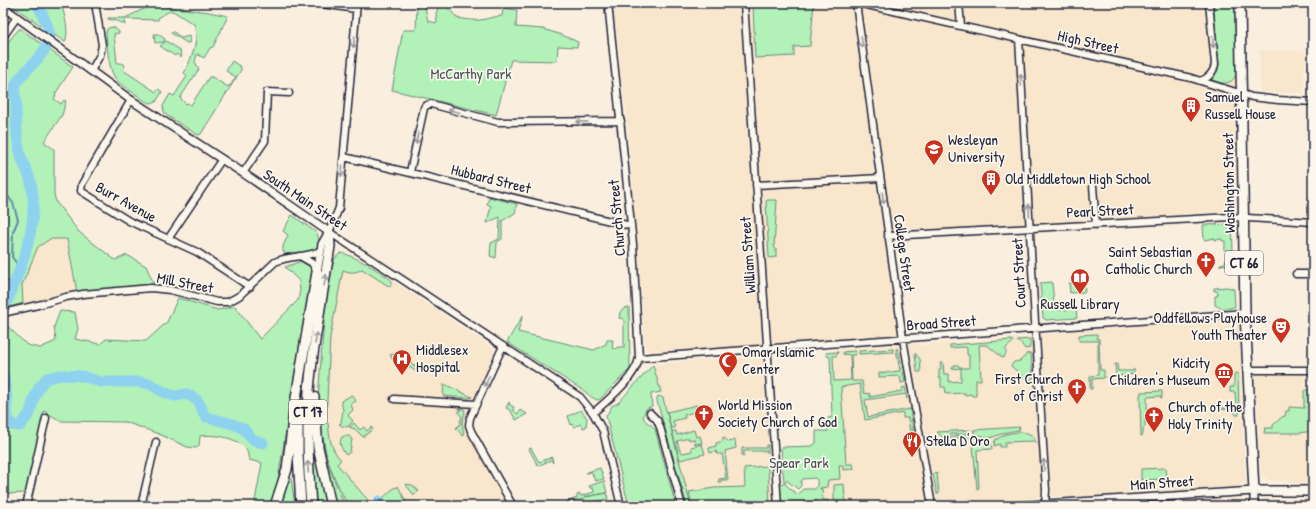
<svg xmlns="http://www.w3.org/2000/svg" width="1316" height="509" font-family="'Patrick Hand',sans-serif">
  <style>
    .built { fill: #f8e6cd }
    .green { fill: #b2f1b8; stroke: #6a8a7a; fill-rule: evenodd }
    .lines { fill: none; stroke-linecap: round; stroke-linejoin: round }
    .stream { stroke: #638ca8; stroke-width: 2 }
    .river { stroke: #8fd2f0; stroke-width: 11 }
    .minor-casing { stroke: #22223b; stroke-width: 9 }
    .major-casing { stroke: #22223b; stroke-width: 10 }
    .highway-casing { stroke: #22223b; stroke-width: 12 }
    .minor { stroke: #fbf7ec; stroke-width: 6 }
    .major { stroke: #fbf7ec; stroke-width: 7 }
    .highway { stroke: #fbf7ec; stroke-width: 9 }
    .oneway { stroke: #99979c }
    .labels { text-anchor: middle; stroke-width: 3.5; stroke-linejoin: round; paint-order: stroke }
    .shield { fill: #fbf7ec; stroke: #636270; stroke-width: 1 }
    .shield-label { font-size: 14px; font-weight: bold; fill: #22223b }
    .street-label { font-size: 15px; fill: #22223b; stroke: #fbf7ec }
    .park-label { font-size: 15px; fill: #46565a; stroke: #fbf7ec }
    .poi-label { font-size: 15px; fill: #22223b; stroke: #fbf7ec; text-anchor: start }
  </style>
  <rect width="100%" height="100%" fill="#faefde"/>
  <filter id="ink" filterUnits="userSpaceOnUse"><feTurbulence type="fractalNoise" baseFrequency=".025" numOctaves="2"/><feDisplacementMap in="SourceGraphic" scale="8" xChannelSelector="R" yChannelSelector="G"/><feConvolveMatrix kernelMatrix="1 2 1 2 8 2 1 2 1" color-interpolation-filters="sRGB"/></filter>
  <g filter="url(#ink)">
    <path class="built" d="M 3,3 L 8,3 L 18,10 L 3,31 Z
      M 613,3 L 1235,3 L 1236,71 L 1235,78 L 1235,104 L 1236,107 L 1237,207 L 1234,212 L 1192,214 L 1030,228 L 888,236 L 903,339 L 650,353 L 647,350 L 645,345 L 637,235 L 628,129 Z
      M 1260,50 L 1305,51 L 1304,93 L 1260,92 Z
      M 50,239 L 67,239 L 77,292 L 23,303 L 22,285 L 38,247 Z
      M 341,253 L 345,253 L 379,272 L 494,349 L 494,355 L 464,420 L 464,427 L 507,506 L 345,506 L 335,484 L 323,448 L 320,428 L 318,398 L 325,308 L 332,267 L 335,258 Z
      M 1236,319 L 1239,323 L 1245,480 L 1238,487 L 1060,498 L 1052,495 L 1051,494 L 1041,334 Z
      M 1032,337 L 1042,495 L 1039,498 L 1006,501 L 940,504 L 936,500 L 924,433 L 911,353 L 909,351 L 908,347 L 911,344 L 918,343 L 920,345 Z
      M 899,345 L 927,499 L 926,503 L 919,506 L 789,506 L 788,503 L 818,501 L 816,431 L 828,431 L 828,419 L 838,417 L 834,381 L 833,350 Z
      M 763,357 L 773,506 L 688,506 L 653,365 L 658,363 L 661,364 L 687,361 Z
      M 1255,373 L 1305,374 L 1304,408 L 1312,431 L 1313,431 L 1313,485 L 1300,485 L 1287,481 L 1267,480 L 1261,473 Z
      M 1271,499 L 1313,499 L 1313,506 L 1259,506 L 1260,503 L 1265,500 Z
      M 1234,500 L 1242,501 L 1248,506 L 1125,506 Z"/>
    <path class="green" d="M 8,3 L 61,3 C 64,14 70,31 65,42 Z
      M 417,3 L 424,3 L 428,21 L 437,23 L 436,13 L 440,3 L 447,3 L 446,5 L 457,18 C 465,19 473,21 480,20 C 488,19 494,16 502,16 L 503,8 L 517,10 L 516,27 L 543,29 L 562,35 L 578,42 L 577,47 L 558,46 L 557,61 L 511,60 L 496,115 L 392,90 L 403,30 L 416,30 Z
      M 753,3 L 814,3 L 810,46 L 794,47 L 794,56 L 755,58 Z
      M 1213,3 L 1235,3 L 1236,75 C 1231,86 1220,84 1211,79 L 1217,72 L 1219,64 Z
      M 152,5 L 209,12 L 228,16 L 213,47 L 210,48 L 204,58 L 197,54 L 195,62 L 199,69 L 180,98 L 186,104 L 187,103 L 191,105 L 209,77 L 212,77 L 228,87 L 229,85 L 230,86 L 236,77 L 226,71 L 232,61 L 241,67 L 241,70 L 201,134 L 198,135 L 166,115 L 164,112 L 163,106 L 170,94 L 174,96 L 187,76 L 184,73 C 189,64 197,45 196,35 C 195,31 195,29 195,25 L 173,11 L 170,11 L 159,17 L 158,20 L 124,19 L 125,25 L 120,22 L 108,19 L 108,18 L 125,18 Z
      M 111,27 L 115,28 L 119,32 L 119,33 L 114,34 L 117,63 L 121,63 L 125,65 L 123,70 L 156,92 L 159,89 L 162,92 L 156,102 C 148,105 143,100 137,95 C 129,90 120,85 115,78 C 108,68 107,44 106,32 L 107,29 Z
      M 19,29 L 21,29 L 73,67 L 55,94 L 56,95 L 54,99 L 61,104 L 64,100 L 66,101 L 62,115 L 44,142 L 54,149 L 54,194 L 56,202 L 79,232 L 115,260 L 127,255 L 146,266 L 154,284 L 77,292 L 67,239 L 50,239 L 38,247 L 22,285 L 23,303 L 3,309 L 3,301 L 9,281 L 3,281 L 3,85 L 5,79 L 3,76 L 3,49 L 12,37 Z
      M 172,31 L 182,38 L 189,36 L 190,38 L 189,43 L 187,43 L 171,33 Z
      M 154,34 L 158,34 L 165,39 L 164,42 L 155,43 Z
      M 166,41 L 180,50 L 181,58 L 177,54 L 175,56 L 160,46 Z
      M 489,197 L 517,204 L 515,213 L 502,221 L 502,239 L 497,242 L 496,258 L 490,256 L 491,243 L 499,239 L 500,217 L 487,223 L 487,222 L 491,206 L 487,204 Z
      M 768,200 L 777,200 L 774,247 L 776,249 L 776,257 L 769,258 L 766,201 Z
      M 292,215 L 317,233 L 319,240 L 317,249 C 310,254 291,257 283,252 L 283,246 L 288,235 L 283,231 Z
      M 1232,224 L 1233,250 L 1224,250 L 1225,247 L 1225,241 L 1222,241 L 1222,239 L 1215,240 L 1215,238 L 1204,240 L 1203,225 Z
      M 341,253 C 351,254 384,273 392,281 L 390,287 L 362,269 C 356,273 350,273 343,270 L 330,337 L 326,422 L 328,423 C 330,439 330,448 341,460 L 337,464 L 373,506 L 348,506 L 334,477 L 327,458 L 321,428 L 318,398 L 325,308 L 332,267 L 335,258 Z
      M 1233,256 L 1233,264 L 1221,265 L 1220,266 L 1220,264 L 1225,263 L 1226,257 Z
      M 302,261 C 307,263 312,265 312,271 L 277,486 L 269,506 L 254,506 L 262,463 L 249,460 C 248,456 248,452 245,448 C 236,437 213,434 200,436 L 199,446 L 196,448 L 187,447 L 159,434 L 125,422 L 61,421 L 44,411 L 26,493 L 3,494 L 3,322 L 27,345 L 40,348 L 56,341 L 54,327 L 60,311 L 75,312 L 78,329 L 75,339 L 100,344 L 106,339 L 146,341 L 167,322 L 178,298 L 218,310 L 235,306 L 260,339 L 298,300 L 300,290 L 299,281 L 285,267 Z
      M 1080,281 L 1084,281 L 1085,292 L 1070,293 L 1069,283 L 1076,283 Z
      M 1052,282 L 1054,304 L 1057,304 L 1058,310 L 1067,310 L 1067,303 L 1070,303 L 1071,307 L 1076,307 L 1077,318 L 1046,320 L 1043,318 L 1040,283 Z
      M 1227,287 L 1234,289 L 1235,307 C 1228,309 1221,309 1215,305 L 1215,296 L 1217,296 L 1218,293 L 1217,291 L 1214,291 L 1214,288 Z
      M 629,307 L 630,369 L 599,400 C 591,399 588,393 581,389 C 556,373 531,358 507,342 L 523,315 L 518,332 L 594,350 L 606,344 L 607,340 L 613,340 L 612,348 L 615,349 L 618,347 L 624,347 L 624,319 L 619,318 L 620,312 L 625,308 Z
      M 1097,334 L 1097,339 L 1099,339 L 1100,370 L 1104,370 L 1104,378 L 1092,379 L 1092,389 L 1090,389 L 1090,376 L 1098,375 L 1098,341 L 1079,341 L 1079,335 Z
      M 1030,339 L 1030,348 L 1025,349 L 1020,342 L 1018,342 L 1018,340 Z
      M 1012,340 L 1013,342 L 1006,348 L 1006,354 L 1003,358 L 987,345 L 979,345 L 981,380 L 976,380 L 976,396 L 972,396 L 971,394 L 965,395 L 965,393 L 946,394 L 945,387 L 941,387 L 941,378 L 939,378 L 939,370 L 941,369 L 940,363 L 943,363 L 944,374 L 949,374 L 949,382 L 961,381 L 961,368 L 952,369 L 952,368 L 954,367 L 954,365 L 958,365 L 959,367 L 962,367 L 962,368 L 969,368 L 969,355 L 967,355 L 967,348 L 964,347 L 950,348 L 950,345 Z
      M 893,349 L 893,352 L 859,354 L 859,351 Z
      M 896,349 L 898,349 L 905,382 L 901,383 L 900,376 L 879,377 L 879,373 L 900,371 Z
      M 855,351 L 855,355 L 851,355 L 852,381 L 862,381 L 864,393 L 870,394 L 870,397 L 902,391 L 902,388 L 905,387 L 907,399 L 906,394 L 865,400 L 868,417 L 910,409 L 913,432 L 910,433 L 908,418 L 903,418 L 903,413 L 865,420 L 860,384 L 841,387 L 846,464 L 853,464 L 854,469 L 843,470 L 843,465 L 839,465 L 840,479 L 828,480 L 827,487 L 820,488 L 820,489 L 822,489 L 823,500 L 828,500 L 828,503 L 817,504 L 817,501 L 780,503 L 779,487 L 784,482 L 781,448 L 783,447 L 812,446 L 816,443 L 816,431 L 828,431 L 828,418 L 832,417 L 830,357 L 827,356 L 826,353 L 838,352 L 836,356 L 833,356 L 834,381 L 851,380 L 850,355 L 843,354 L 843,352 ZM 815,478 L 817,480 L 817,486 L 815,489 L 803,489 L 798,495 L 785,484 L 786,480 L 798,489 L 801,486 L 801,481 L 803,479 Z
      M 915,353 L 920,359 L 921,372 L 917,372 Z
      M 1031,353 L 1033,379 L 1027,380 L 1011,366 L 1014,362 L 1020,361 L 1026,355 L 1026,354 Z
      M 393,354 L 405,361 L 404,365 L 397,367 L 390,355 Z
      M 407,362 L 408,364 L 410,363 L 421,369 L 417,372 L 409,367 L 404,370 L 403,369 Z
      M 1115,364 L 1117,364 L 1118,371 L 1132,371 L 1134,369 L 1134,374 L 1117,376 L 1116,375 Z
      M 653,365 L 661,392 L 651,394 L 652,406 L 646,409 L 643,417 C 646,424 651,423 655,429 L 676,506 L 629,506 L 606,416 L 612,406 L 618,403 Z
      M 1238,373 L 1239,415 L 1236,415 L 1232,409 L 1212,410 L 1211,405 L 1221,405 L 1222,408 L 1236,407 L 1235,392 L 1230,392 L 1230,387 L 1234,387 L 1234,374 Z
      M 444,384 L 472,397 L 469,398 L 443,396 Z
      M 1306,390 L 1313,390 L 1313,431 L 1299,433 L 1264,433 L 1265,428 L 1273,428 L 1273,425 L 1282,417 L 1285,416 L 1286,411 L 1289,411 L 1289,407 L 1304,408 L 1304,391 Z
      M 1162,391 L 1162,398 L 1161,398 L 1160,396 L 1147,397 L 1147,413 L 1148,413 L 1148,417 L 1145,417 L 1145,427 L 1143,428 L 1143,435 L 1141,436 L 1140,397 L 1141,392 Z
      M 352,395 L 356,401 L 351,404 L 353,410 L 348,415 L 353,421 L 347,427 L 342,426 L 339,424 L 341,423 L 343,410 L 341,401 Z
      M 659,396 L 663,398 L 691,506 L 687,506 L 657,401 L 657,397 Z
      M 509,402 L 510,405 L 514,407 L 513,410 L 518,414 L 520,410 L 527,414 L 516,420 L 510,410 L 506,408 Z
      M 697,405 L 699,408 L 693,409 L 694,412 L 684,415 L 685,418 L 673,421 L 675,428 L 671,428 L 667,412 Z
      M 459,408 L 464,409 L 465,412 L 462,423 L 464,435 L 463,436 L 456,428 L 461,423 L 460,421 L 462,417 L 458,412 L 461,410 L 458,409 Z
      M 581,410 L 587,418 L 586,427 L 583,428 L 581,424 L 574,427 L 572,424 L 571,425 L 568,416 Z
      M 354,423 L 360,430 L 364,427 L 367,431 L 371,427 L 373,429 L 363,437 L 355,429 L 349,427 Z
      M 1020,427 L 1019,430 L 1007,432 L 990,438 L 975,434 L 973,430 Z
      M 320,428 L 329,467 L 345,506 L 334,506 Z
      M 694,430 L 696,437 L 700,436 L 702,443 L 695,444 L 694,439 L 689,440 L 689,438 L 677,441 L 680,451 L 683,453 L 692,451 L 691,447 L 702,444 L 705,454 L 680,460 L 672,431 L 676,431 L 677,435 Z
      M 970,430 L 969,434 L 952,434 L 946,437 L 942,437 L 937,432 Z
      M 1018,432 C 1027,432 1035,434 1036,444 L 1035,441 L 1005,442 L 1005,447 L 1000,447 L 1000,444 L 994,446 L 995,440 L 1006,434 Z
      M 963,435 L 969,436 L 969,442 C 962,440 957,435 950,441 L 948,439 L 954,436 Z
      M 345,436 L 349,436 L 352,439 L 350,452 L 346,455 C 342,450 338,443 342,437 Z
      M 723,437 L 729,442 L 735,440 L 736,448 L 725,451 L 728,480 L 721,480 L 721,482 L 718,482 L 719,479 L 726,478 L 722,454 L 717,454 L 716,451 L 710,453 L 709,448 L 716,446 L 716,443 L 723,441 Z
      M 984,440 L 991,441 L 992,449 L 977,450 L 979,488 L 977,489 L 973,445 Z
      M 766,445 L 768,445 L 768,453 L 767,451 L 744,451 L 744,456 L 742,455 L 742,448 L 766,448 Z
      M 315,447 L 327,506 L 316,506 L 312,448 Z
      M 531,448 L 539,462 L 552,457 L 553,463 L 551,460 L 538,466 L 529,449 Z
      M 768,466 L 770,506 L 692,506 L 689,492 L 714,488 L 745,487 L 744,468 Z
      M 600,468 L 604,479 L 595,481 L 592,473 L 591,472 L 585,473 Z
      M 1166,468 L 1167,479 L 1141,480 L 1141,469 Z
      M 937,473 L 939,494 L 937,494 L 933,474 Z
      M 291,478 L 295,506 L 281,506 L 289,479 Z
      M 604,481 L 607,493 L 584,497 L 607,493 L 608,499 L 585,503 L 584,499 L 568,502 L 568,506 L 567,506 L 566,502 L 577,498 L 577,495 L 580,494 L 581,496 L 594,492 L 593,488 L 590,488 L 589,486 Z
      M 405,484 L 412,485 L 419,491 L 414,495 Z
      M 844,484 L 845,499 L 846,499 L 846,502 L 839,503 L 837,500 L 834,500 L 834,485 Z
      M 398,486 L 408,506 L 374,506 L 395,487 L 396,488 Z"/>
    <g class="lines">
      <path class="stream" d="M 3,190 L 13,203 L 18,220 L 13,232 L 12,257 L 20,268"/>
      <path class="river" d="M 3,312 C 19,272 42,223 30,179 C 28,172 24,164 21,157 C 16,139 16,118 16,99 C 15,96 14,91 15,87 C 17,80 23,75 27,70 C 38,59 50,48 49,31 C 48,24 40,10 37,3
        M 3,375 L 7,399
        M 3,401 L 7,399 L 6,413 L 11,425 L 20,426 L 30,413 L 34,398 L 40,386 L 47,378 L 61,375 L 82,376 L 101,382 L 139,382 L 150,384 L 165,393 L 175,396 L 187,394 L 197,400 L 201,406 L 203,413 L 206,417 L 233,424 L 244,429 L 252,439 L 263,443
        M 379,501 L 383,506"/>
      <g class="minor-casing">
        <path id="minor" d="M 315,3 L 356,9
          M 357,3 L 339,208 L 329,232 L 400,278 L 580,397 L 593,413 L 603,431 L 621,506
          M 744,3 L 778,506
          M 856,3 L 903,339 L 932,506
          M 858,3 L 1191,78 L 1252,97 L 1278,100 L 1313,102
          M 959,3 L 961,26
          M 3,37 L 17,17
          M 1019,39 L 1035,322 L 1046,490 L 1045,506
          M 91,71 L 100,55 L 102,45 L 95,3
          M 1200,81 C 1208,79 1214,72 1215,64 L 1209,3
          M 131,100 L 82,184 L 81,191 L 129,221 L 197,252 L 250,287
          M 344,157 L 631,226
          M 410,172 L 424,108 L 427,105 L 431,104 L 498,122 L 621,121
          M 243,173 L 265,141 L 267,92 L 289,93
          M 756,185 L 880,178
          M 1093,186 L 1096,225
          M 888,236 L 1231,217 L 1313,222
          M 168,239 L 222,159
          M 300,256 L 312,263 L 317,272
          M 1296,274 L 1313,274
          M 3,313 L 42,304 L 66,297 L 83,294 L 151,288 L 170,290 L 217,302 L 228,302 L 239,296 L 275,262 C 289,255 306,258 320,251
          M 503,346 L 470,418 L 469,425 L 471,431 L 513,506
          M 639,358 L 1245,313
          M 1247,370 L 1313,370
          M 394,399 L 476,404
          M 593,413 C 608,400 636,377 639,358 L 633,244 L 608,3
          M 650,413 L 657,420 L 660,427 L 682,506
          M 26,506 L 46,418
          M 141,506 L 156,442"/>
      </g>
      <g class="major-casing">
        <path id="major" d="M 3,7 L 131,100 L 243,173 L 329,232 L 322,244 L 317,272
          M 1014,506 L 1254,491 L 1254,506"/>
      </g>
      <g class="highway-casing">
        <path id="highway" d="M 1240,3 L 1245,313 L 1254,491 L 1313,491
          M 314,397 L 318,447 L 331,506
          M 298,420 L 298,454 L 301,506
          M 275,506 L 287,469 L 295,404 L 317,272
          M 311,506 C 308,467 307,429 309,390 C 313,342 323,294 330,246 L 329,232"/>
      </g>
      <use href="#minor" class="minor"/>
      <use href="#major" class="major"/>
      <use href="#highway" class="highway"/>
    </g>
    <defs><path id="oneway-shaft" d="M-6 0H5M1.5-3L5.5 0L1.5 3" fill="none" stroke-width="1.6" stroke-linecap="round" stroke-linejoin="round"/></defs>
    <g class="oneway">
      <use href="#oneway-shaft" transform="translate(354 42) rotate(95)"/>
      <use href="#oneway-shaft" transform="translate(862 42) rotate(82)"/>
      <use href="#oneway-shaft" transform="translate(1213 42) rotate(85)"/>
      <use href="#oneway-shaft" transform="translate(1021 80) rotate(-93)"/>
      <use href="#oneway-shaft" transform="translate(454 111) rotate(-165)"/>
      <use href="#oneway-shaft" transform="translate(582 122) rotate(179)"/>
      <use href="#oneway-shaft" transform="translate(417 138) rotate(102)"/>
      <use href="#oneway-shaft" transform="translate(342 171) rotate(96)"/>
      <use href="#oneway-shaft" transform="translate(883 198) rotate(82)"/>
      <use href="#oneway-shaft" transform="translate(1029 210) rotate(-93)"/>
      <use href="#oneway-shaft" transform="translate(325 280) rotate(-81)"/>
      <use href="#oneway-shaft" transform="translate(316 338) rotate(-81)"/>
      <use href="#oneway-shaft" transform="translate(487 381) rotate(115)"/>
      <use href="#oneway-shaft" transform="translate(1044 465) rotate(-94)"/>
      <use href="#oneway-shaft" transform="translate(308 467) rotate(-94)"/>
    </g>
  </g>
  <defs>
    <g id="building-pin" transform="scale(1)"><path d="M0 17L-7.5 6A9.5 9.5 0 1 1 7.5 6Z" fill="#c8321e" stroke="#fbf7ec"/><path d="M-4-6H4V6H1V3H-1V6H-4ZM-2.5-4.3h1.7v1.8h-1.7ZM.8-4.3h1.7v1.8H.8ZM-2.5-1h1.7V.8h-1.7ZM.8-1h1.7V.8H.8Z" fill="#fff"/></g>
    <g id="university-pin" transform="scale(1)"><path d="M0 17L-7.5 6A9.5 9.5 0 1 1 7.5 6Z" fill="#c8321e" stroke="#fbf7ec"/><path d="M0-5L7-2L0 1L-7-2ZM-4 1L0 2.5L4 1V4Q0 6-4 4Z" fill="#fff"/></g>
    <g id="church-pin" transform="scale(1)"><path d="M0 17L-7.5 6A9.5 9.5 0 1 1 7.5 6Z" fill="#c8321e" stroke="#fbf7ec"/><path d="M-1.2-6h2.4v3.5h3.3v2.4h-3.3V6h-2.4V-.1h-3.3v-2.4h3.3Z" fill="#fff"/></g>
    <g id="library-pin" transform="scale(1)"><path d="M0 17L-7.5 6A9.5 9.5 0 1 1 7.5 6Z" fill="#c8321e" stroke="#fbf7ec"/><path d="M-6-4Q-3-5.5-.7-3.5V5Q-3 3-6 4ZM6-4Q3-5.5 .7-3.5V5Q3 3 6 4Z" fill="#fff"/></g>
    <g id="theatre-pin" transform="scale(1)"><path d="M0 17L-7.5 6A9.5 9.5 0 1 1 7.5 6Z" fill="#c8321e" stroke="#fbf7ec"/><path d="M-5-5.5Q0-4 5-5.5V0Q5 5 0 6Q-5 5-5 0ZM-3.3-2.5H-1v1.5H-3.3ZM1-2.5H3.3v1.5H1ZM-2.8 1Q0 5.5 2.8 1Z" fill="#fff"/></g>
    <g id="hospital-pin" transform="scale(1)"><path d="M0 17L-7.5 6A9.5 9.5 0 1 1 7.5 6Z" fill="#c8321e" stroke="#fbf7ec"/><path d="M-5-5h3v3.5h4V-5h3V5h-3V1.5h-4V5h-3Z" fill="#fff"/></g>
    <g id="mosque-pin" transform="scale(1)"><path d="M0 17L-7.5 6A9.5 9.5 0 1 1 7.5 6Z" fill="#c8321e" stroke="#fbf7ec"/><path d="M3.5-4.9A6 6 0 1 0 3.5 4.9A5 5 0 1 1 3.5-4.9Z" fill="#fff"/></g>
    <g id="museum-pin" transform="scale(1)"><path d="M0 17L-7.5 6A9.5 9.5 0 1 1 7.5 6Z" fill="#c8321e" stroke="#fbf7ec"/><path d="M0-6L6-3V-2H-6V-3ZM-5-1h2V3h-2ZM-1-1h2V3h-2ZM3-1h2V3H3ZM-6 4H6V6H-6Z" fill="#fff"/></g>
    <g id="restaurant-pin" transform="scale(1)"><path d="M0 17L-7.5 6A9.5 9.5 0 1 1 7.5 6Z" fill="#c8321e" stroke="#fbf7ec"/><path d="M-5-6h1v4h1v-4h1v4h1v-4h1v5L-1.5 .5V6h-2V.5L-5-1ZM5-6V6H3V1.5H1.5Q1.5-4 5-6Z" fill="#fff"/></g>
  </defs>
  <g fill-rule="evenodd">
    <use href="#building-pin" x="1191" y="106"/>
    <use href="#university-pin" x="934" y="149"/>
    <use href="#building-pin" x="991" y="179"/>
    <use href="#church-pin" x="1206" y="261"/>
    <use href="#library-pin" x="1080" y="278"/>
    <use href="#theatre-pin" x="1281" y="327"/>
    <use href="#hospital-pin" x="402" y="359"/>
    <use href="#mosque-pin" x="728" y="361"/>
    <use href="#museum-pin" x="1224" y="372"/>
    <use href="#church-pin" x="1077" y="388"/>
    <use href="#church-pin" x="704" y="414"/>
    <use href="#church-pin" x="1154" y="416"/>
    <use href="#restaurant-pin" x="912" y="441"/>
  </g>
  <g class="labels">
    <g class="shield">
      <rect x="1225" y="251" width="38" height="24" rx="3"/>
      <rect x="289" y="400" width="38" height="24" rx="3"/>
    </g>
    <g class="shield-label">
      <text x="1244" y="268">CT 66</text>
      <text x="308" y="417">CT 17</text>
    </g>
    <g class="street-label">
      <text transform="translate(1088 42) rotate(13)" y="5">High Street</text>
      <text transform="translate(491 179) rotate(14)" y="5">Hubbard Street</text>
      <text transform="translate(1229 183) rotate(-91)" y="5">Washington Street</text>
      <text transform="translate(305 200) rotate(34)" y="5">South Main Street</text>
      <text transform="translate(126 202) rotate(29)" y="5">Burr Avenue</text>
      <text transform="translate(1100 211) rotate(-3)" y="5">Pearl Street</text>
      <text transform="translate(617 218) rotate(-95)" y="5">Church Street</text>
      <text transform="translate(904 253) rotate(82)" y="5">College Street</text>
      <text transform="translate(748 255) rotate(-94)" y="5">William Street</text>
      <text transform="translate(1019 273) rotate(-93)" y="5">Court Street</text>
      <text transform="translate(185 283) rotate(11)" y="5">Mill Street</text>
      <text transform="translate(941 323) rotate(-4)" y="5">Broad Street</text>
      <text transform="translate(1162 483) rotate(-4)" y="5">Main Street</text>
    </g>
    <g class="park-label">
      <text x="471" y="79">McCarthy Park</text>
      <text x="799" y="468">Spear Park</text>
    </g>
    <g class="poi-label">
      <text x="1205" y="102">Samuel<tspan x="1205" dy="17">Russell House</tspan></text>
      <text x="948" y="145">Wesleyan<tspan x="948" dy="17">University</tspan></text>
      <text x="1005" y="184">Old Middletown High School</text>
      <text x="1192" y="257" text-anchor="end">Saint Sebastian<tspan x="1192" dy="17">Catholic Church</tspan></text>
      <text x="1080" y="309" text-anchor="middle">Russell Library</text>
      <text x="1267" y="323" text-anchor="end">Oddfellows Playhouse<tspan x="1267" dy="17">Youth Theater</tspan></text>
      <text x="416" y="355">Middlesex<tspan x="416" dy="17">Hospital</tspan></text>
      <text x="742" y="357">Omar Islamic<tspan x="742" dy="17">Center</tspan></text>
      <text x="1210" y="368" text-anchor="end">Kidcity<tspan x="1210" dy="17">Children's Museum</tspan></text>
      <text x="1063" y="384" text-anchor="end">First Church<tspan x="1063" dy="17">of Christ</tspan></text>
      <text x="718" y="410">World Mission<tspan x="718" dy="17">Society Church of God</tspan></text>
      <text x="1168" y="412">Church of the<tspan x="1168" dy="17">Holy Trinity</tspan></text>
      <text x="926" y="446">Stella D'Oro</text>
    </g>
  </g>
  <rect width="1316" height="509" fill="none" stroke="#fbf7ec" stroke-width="16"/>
  <rect x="8" y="8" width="1300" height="493" fill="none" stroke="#22223b" stroke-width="1.5" filter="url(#ink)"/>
</svg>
